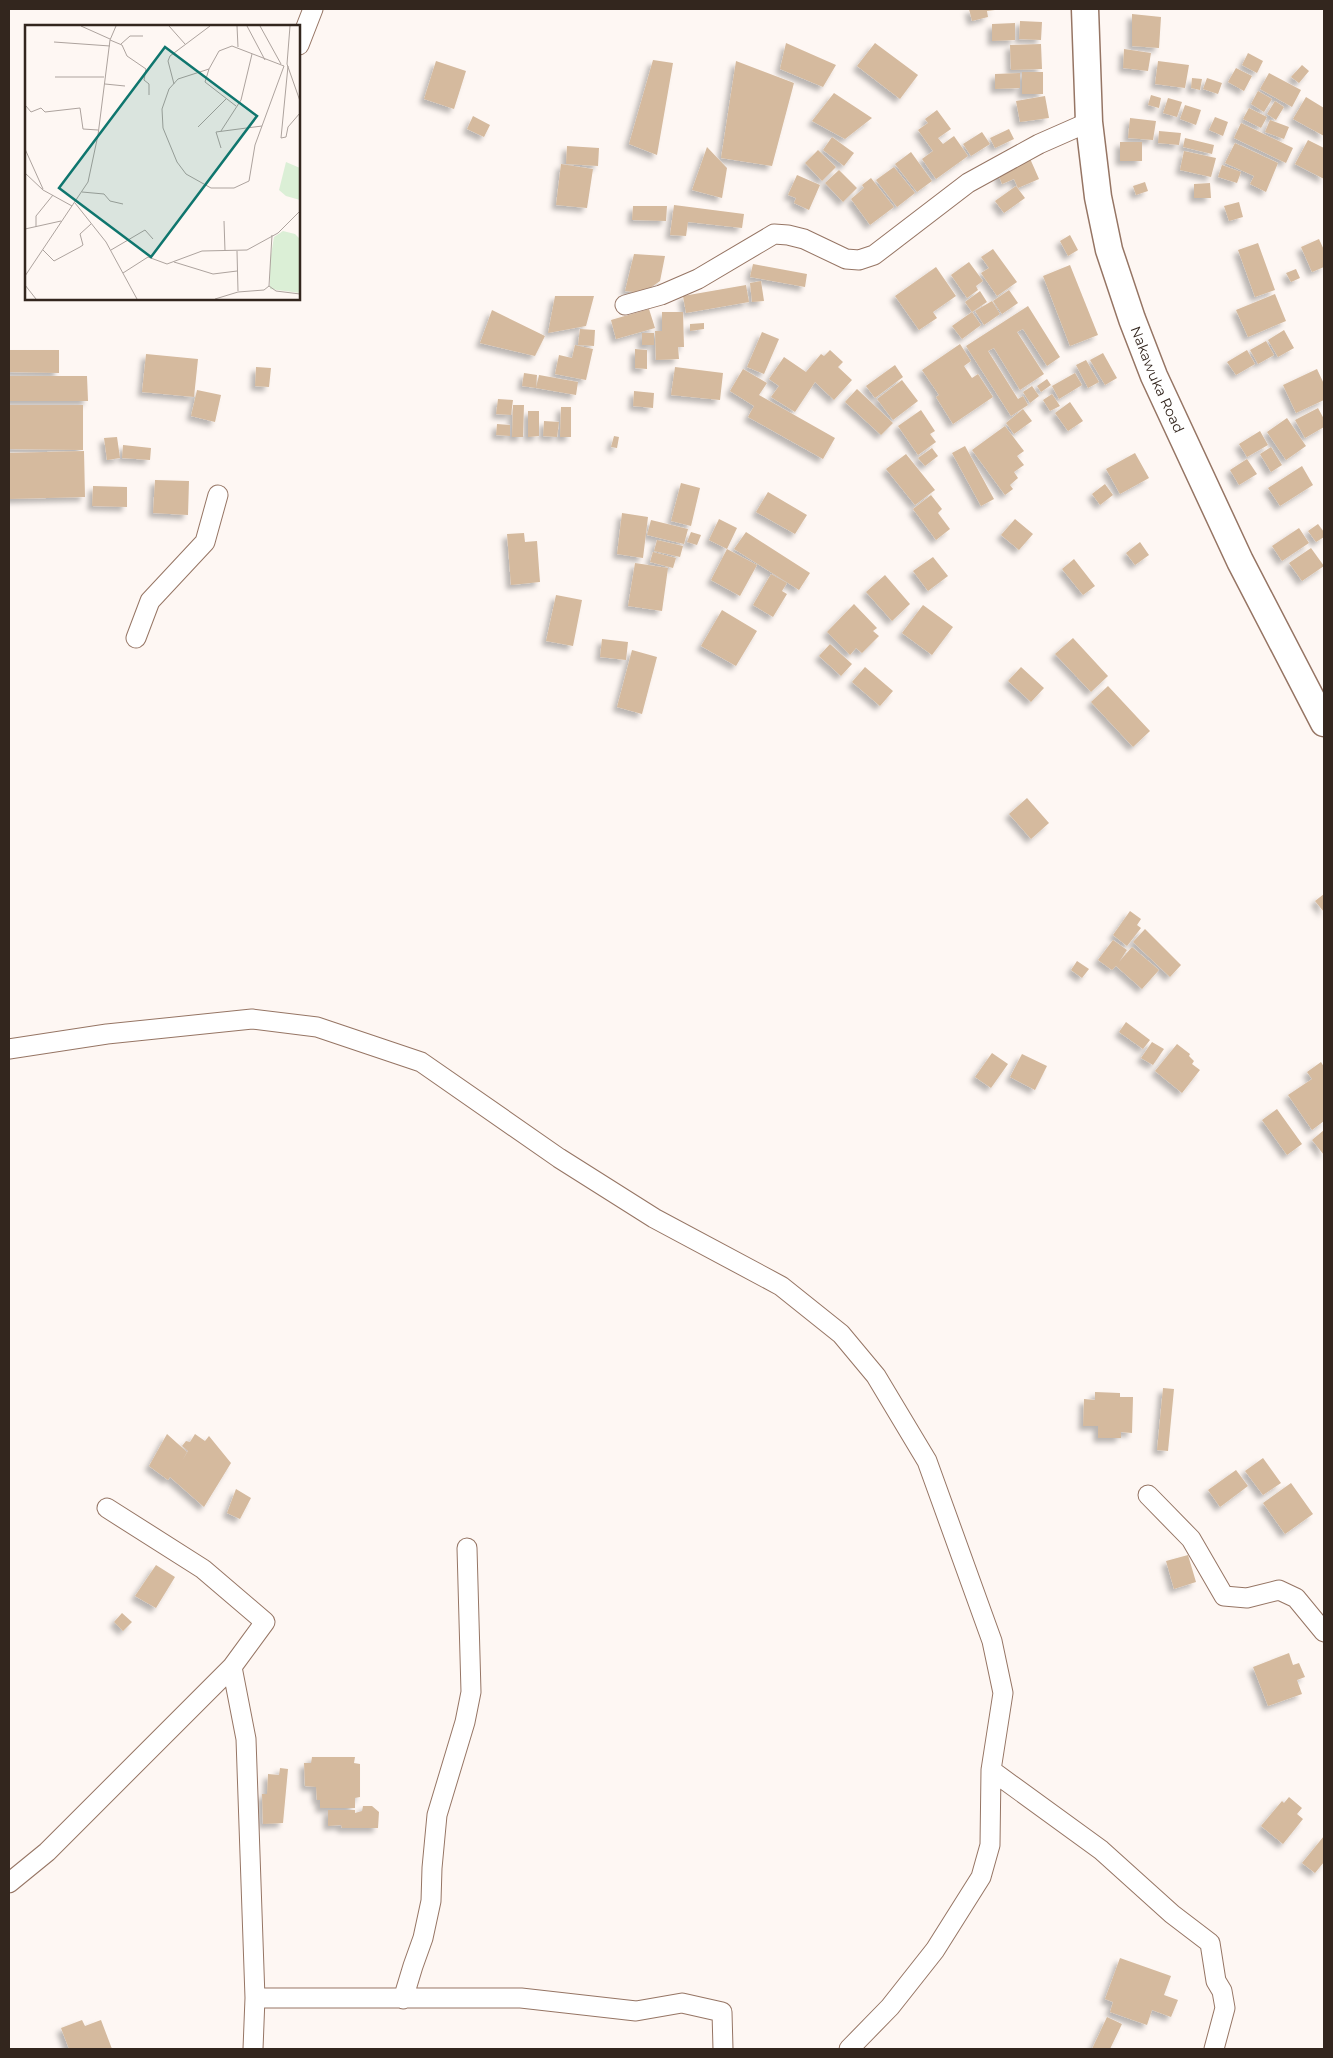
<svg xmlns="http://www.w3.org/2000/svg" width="1333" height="2058" font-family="Montserrat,sans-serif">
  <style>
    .building { fill: #d5ba9e; filter: url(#shadow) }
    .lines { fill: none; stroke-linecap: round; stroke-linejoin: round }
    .street-casing { stroke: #967564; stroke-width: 21 }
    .secondary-casing { stroke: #967564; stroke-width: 29 }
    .street { stroke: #fff; stroke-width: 19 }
    .secondary { stroke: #fff; stroke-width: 26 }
    .labels { text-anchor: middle; stroke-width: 4.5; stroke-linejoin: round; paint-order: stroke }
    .street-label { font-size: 14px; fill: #33261e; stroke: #fef7f3 }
    .inset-road { fill: none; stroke: #ada39e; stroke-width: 1 }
    .view { fill: #0f766e; fill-opacity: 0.15; stroke: #0f766e; stroke-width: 2.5 }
    .inset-edge { fill: none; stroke: #33261e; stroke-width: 2.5 }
  </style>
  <defs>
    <filter id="shadow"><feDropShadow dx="-4.5" dy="4.5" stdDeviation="2.5" flood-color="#0004"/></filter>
  </defs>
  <rect width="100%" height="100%" fill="#fef7f3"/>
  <path class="building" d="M 969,9 L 995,9 L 995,10 L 987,11 L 988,17 L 972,21 Z
    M 1132,14 L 1161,17 L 1159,48 L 1132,46 Z
    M 1020,21 L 1042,22 L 1041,40 L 1019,39 Z
    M 1015,23 L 1015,40 L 992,41 L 992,24 Z
    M 786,43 L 836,65 L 823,87 L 780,69 Z
    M 875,43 L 918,75 L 900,99 L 857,66 Z
    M 1041,44 L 1042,69 L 1011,70 L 1010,45 Z
    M 1124,49 L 1151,53 L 1148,71 L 1123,68 Z
    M 1248,53 L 1263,61 L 1257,73 L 1242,65 Z
    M 653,60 L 673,63 L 657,155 L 629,144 Z
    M 436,61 L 466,71 L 454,109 L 424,99 Z
    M 736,61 L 794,83 L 772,166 L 721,158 Z
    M 1158,61 L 1189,65 L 1185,88 L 1155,84 Z
    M 1302,65 L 1309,71 L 1299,83 L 1291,77 Z
    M 1236,68 L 1252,76 L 1244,91 L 1228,82 Z
    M 1022,72 L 1043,72 L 1043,94 L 1022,94 Z
    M 1020,73 L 1020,88 L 995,89 L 995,74 Z
    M 1269,73 L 1301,90 L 1292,107 L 1260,89 Z
    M 1192,78 L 1202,79 L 1200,90 L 1191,88 Z
    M 1207,78 L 1222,83 L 1218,94 L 1203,89 Z
    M 1258,91 L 1272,99 L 1264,112 L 1251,104 Z
    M 834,93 L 872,118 L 845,139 L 812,121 Z
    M 1151,95 L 1161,98 L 1159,108 L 1148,105 Z
    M 1045,96 L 1049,118 L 1020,122 L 1016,101 Z
    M 1306,97 L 1324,108 L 1324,136 L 1293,119 Z
    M 1168,98 L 1182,102 L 1177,117 L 1163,113 Z
    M 1275,101 L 1284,107 L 1276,120 L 1267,114 Z
    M 1185,105 L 1201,110 L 1196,125 L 1180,119 Z
    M 1249,108 L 1267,117 L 1261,128 L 1243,119 Z
    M 937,110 L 951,129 L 938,138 L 943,144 L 954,136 L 968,156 L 936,179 L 922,159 L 933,151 L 918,130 L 928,123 L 925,119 Z
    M 473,116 L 490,125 L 484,137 L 467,129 Z
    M 1215,117 L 1228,122 L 1223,136 L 1209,130 Z
    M 1130,118 L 1156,121 L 1153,140 L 1128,138 Z
    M 1270,120 L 1289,127 L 1284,139 L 1265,132 Z
    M 1241,123 L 1293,148 L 1286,163 L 1234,138 Z
    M 1009,129 L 1014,139 L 995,148 L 990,138 Z
    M 1159,131 L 1181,133 L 1179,145 L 1158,143 Z
    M 982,132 L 990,144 L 971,156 L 963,144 Z
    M 832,137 L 854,153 L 844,166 L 823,150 Z
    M 1185,138 L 1214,145 L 1212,154 L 1183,147 Z
    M 1308,140 L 1324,148 L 1324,179 L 1295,164 Z
    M 1120,142 L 1142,142 L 1142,161 L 1120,161 Z
    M 1235,143 L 1278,163 L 1266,192 L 1250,184 L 1254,176 L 1225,163 Z
    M 567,146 L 599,148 L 598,166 L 566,164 Z
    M 707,147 L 727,168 L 722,198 L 692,190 Z
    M 818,150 L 836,167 L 822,181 L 805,163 Z
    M 1184,151 L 1216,158 L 1211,177 L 1180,170 Z
    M 911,152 L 932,181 L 917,192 L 895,164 Z
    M 1028,154 L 1039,179 L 1018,188 L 1014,179 L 1002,184 L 996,168 Z
    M 561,164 L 593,169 L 587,208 L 556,205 Z
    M 1222,165 L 1241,172 L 1237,183 L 1218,177 Z
    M 894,167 L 915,193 L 897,207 L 876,180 Z
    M 839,170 L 857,188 L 843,202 L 825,183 Z
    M 797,175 L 820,185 L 809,210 L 794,203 L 796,198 L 788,195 Z
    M 871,178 L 894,207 L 870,225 L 851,199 L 864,188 L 862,185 Z
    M 1145,182 L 1148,191 L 1136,195 L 1133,186 Z
    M 1210,183 L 1211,198 L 1194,198 L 1194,184 Z
    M 1016,186 L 1025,198 L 1004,213 L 995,201 Z
    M 1239,202 L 1243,217 L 1229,221 L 1224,206 Z
    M 674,205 L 744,214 L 742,228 L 688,222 L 686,236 L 670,235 Z
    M 633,206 L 667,206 L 666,221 L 632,220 Z
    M 1070,235 L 1078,250 L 1068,256 L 1060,241 Z
    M 1319,239 L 1324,250 L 1324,267 L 1312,272 L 1301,247 Z
    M 1258,243 L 1275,290 L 1255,297 L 1238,250 Z
    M 993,249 L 1017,282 L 997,296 L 981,273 L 989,268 L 981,257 Z
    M 634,254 L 665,256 L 660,281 L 643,293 L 625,291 Z
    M 969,262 L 983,281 L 976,286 L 978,290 L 967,298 L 951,275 Z
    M 753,264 L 807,274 L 805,287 L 750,277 Z
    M 1070,265 L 1098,335 L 1070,346 L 1043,276 Z
    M 936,267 L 956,296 L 933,312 L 937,318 L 919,330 L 895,296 Z
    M 1296,269 L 1300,278 L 1291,282 L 1286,273 Z
    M 761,281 L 764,301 L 752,302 L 750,283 Z
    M 746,285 L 749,302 L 686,313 L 683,296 Z
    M 1009,290 L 1018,303 L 1002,314 L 993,301 Z
    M 980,291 L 987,302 L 972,312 L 965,302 Z
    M 1275,294 L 1286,321 L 1248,337 L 1236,310 Z
    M 555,296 L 594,296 L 586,326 L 548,333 Z
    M 992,301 L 1000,314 L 984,325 L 975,311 Z
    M 1028,306 L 1060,357 L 1047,366 L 1023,329 L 1017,332 L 1044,374 L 1020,390 L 994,348 L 988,351 L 1018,399 L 1023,396 L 1028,405 L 1011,416 L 966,346 Z
    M 649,309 L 655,328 L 616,339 L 611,320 Z
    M 492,310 L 545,336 L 535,356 L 480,343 Z
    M 662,312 L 683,312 L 684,347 L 678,347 L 679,359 L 656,360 L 655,331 L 662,331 Z
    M 972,312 L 981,325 L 962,339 L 952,326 Z
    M 704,323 L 704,329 L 690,331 L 690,324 Z
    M 580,329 L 595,330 L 594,346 L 578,345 Z
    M 1284,330 L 1294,348 L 1278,357 L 1268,340 Z
    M 762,332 L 779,339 L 764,374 L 747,367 Z
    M 642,333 L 654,333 L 654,345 L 642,345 Z
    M 1266,341 L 1274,355 L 1258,364 L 1250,350 Z
    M 960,344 L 971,361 L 964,366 L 972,378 L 978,374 L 993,397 L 953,424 L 936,397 L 939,395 L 922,370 Z
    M 575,345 L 593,349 L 586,380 L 555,374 L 559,355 L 572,358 Z
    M 635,349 L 647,350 L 647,369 L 635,368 Z
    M 9,350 L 59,350 L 59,373 L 9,372 Z
    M 830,350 L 843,362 L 838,367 L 852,380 L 834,400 L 815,382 L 795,412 L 771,397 L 779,386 L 769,379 L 784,357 L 806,372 L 821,354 L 824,356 Z
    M 1247,350 L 1255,364 L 1236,375 L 1227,362 Z
    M 1103,353 L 1117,378 L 1105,385 L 1090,360 Z
    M 146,354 L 198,359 L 194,397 L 142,392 Z
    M 1086,360 L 1099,382 L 1088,388 L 1076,365 Z
    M 895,365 L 903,377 L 875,398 L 866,386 Z
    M 256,367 L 271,368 L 269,387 L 255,386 Z
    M 675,367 L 723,373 L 720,400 L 671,395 Z
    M 743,369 L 767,383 L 759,395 L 835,438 L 823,459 L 748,417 L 754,406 L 730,391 Z
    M 1317,369 L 1324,384 L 1324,400 L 1296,413 L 1283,385 Z
    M 524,373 L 537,375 L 536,388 L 522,386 Z
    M 1075,373 L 1082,385 L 1059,399 L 1052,386 Z
    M 539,375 L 578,382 L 576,395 L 536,388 Z
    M 9,376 L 87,376 L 88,401 L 9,401 Z
    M 1047,379 L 1051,385 L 1041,392 L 1037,386 Z
    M 902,380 L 918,401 L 893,420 L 877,399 Z
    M 1032,386 L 1039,396 L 1030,403 L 1023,392 Z
    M 857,389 L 893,423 L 881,435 L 845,402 Z
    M 197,390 L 221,395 L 215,422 L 191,416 Z
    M 634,391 L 654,393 L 653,408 L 633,406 Z
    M 1052,394 L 1060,406 L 1050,411 L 1043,400 Z
    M 498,399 L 513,400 L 511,415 L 496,414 Z
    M 1070,402 L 1083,421 L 1068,431 L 1055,413 Z
    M 9,405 L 83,405 L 83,450 L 9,449 Z
    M 513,405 L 524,405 L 523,437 L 512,437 Z
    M 561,407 L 571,407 L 571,437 L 560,437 Z
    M 1318,408 L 1324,419 L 1324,427 L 1305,438 L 1295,420 Z
    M 1023,409 L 1032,421 L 1014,434 L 1006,423 Z
    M 921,410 L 935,431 L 930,434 L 936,442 L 918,455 L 898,426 Z
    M 528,411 L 539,411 L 539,436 L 528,437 Z
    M 1287,418 L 1306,446 L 1286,460 L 1267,432 Z
    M 544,421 L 559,422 L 557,437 L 543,436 Z
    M 497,424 L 510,425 L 510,436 L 496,435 Z
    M 1005,426 L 1024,451 L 1017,456 L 1024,465 L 1014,472 L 1018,478 L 1010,485 L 1013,489 L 1005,495 L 972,450 Z
    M 1260,431 L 1268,445 L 1247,457 L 1239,444 Z
    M 614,436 L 619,437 L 617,448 L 611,447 Z
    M 117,437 L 120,458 L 107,460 L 104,438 Z
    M 123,445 L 151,448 L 150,460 L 122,458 Z
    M 965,446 L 994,499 L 981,506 L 952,453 Z
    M 1271,447 L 1282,465 L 1271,472 L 1260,454 Z
    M 932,448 L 938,456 L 925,466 L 918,458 Z
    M 84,451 L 85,497 L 9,499 L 9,453 Z
    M 1135,453 L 1149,478 L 1120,494 L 1106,469 Z
    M 906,454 L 935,490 L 915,505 L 886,469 Z
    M 1247,459 L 1257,474 L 1239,485 L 1230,470 Z
    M 1302,466 L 1313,485 L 1280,506 L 1268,488 Z
    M 155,480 L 189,481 L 188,515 L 153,513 Z
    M 681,483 L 700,488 L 691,526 L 671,521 Z
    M 1105,484 L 1113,495 L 1100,505 L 1092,494 Z
    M 93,486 L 127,487 L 127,507 L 92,506 Z
    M 768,492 L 807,515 L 795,534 L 756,512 Z
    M 931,495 L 942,509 L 938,513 L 950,529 L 936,540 L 913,509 Z
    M 622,513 L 648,517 L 643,558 L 617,554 Z
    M 719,519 L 737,528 L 727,549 L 709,540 Z
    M 1015,519 L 1033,534 L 1019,550 L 1001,535 Z
    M 651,520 L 688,529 L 684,544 L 647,535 Z
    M 1318,524 L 1324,532 L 1324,537 L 1316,542 L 1308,531 Z
    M 1299,528 L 1309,543 L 1282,561 L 1272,546 Z
    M 691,532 L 701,535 L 697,545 L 687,542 Z
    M 746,532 L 810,573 L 799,590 L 734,549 Z
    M 524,533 L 525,542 L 537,541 L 540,582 L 511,585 L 507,534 Z
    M 657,540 L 683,546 L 680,557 L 654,551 Z
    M 1140,542 L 1149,555 L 1135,565 L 1126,553 Z
    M 1311,548 L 1324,566 L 1302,581 L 1289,563 Z
    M 727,549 L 757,565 L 740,596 L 711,580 Z
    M 653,552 L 676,558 L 673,568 L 650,562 Z
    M 933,557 L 948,576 L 928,591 L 913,571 Z
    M 1074,559 L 1095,586 L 1083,595 L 1062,569 Z
    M 635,563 L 668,568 L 662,611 L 628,606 Z
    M 771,574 L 787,583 L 782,591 L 787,594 L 773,617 L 753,605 Z
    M 885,575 L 910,604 L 892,621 L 866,592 Z
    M 556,595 L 582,600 L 573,646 L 546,641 Z
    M 854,604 L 877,628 L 873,631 L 879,636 L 862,653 L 856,648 L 850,655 L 827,632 Z
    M 923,605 L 953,627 L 932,655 L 902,633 Z
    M 722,610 L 757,631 L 736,666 L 701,646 Z
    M 1073,638 L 1108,676 L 1091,692 L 1055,654 Z
    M 602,639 L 628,642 L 626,660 L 600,657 Z
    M 830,644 L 852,664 L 841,676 L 819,656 Z
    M 632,650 L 657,657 L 642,714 L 617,707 Z
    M 865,667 L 893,691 L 880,706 L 852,682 Z
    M 1021,667 L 1044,688 L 1031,702 L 1008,681 Z
    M 1108,686 L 1150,731 L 1133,747 L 1091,702 Z
    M 1027,798 L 1049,823 L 1031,839 L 1009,814 Z
    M 1324,894 L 1324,912 L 1315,901 Z
    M 1130,911 L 1141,919 L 1137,925 L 1141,928 L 1127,946 L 1113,935 Z
    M 1145,929 L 1181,965 L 1170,977 L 1133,942 Z
    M 1113,940 L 1127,950 L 1119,962 L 1132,947 L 1159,970 L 1142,989 L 1116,966 L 1112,970 L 1098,960 Z
    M 1077,961 L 1089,969 L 1082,978 L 1071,970 Z
    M 1126,1022 L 1150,1040 L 1143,1049 L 1119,1032 Z
    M 1152,1042 L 1164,1049 L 1153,1065 L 1141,1058 Z
    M 1177,1044 L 1190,1054 L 1189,1056 L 1194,1061 L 1192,1064 L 1200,1070 L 1182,1093 L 1155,1071 Z
    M 992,1053 L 1008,1064 L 991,1088 L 975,1077 Z
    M 1022,1054 L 1047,1066 L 1035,1090 L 1010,1077 Z
    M 1321,1062 L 1324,1067 L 1324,1121 L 1312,1130 L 1288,1095 L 1312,1079 L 1307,1072 Z
    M 1277,1109 L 1302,1144 L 1287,1155 L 1262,1120 Z
    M 1324,1130 L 1324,1155 L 1312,1140 Z
    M 1163,1388 L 1174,1389 L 1168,1451 L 1157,1450 Z
    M 1095,1392 L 1120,1393 L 1120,1397 L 1133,1397 L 1132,1433 L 1121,1432 L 1121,1438 L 1098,1438 L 1098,1426 L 1083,1426 L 1084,1399 L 1095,1400 Z
    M 167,1434 L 187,1452 L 182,1461 L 188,1451 L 182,1446 L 186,1441 L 190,1442 L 195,1434 L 205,1441 L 209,1436 L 231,1463 L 204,1507 L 170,1477 L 168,1480 L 149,1466 Z
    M 1263,1458 L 1281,1483 L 1263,1495 L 1245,1471 Z
    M 1236,1470 L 1248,1486 L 1220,1507 L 1208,1490 Z
    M 1291,1483 L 1313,1514 L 1285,1534 L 1263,1503 Z
    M 236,1489 L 251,1498 L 240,1519 L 227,1513 Z
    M 1188,1555 L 1196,1582 L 1174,1589 L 1166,1561 Z
    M 156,1565 L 175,1577 L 156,1608 L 135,1596 Z
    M 122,1613 L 132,1622 L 123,1631 L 114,1622 Z
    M 1289,1653 L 1293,1665 L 1299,1663 L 1305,1677 L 1297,1680 L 1302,1694 L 1268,1706 L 1253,1667 Z
    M 312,1757 L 355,1757 L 354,1763 L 360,1764 L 360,1797 L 355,1798 L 355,1808 L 320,1808 L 320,1800 L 317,1800 L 316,1787 L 305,1786 L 304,1763 L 311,1763 Z
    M 280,1768 L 288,1769 L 283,1823 L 263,1824 L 262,1794 L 267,1794 L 268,1774 L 279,1775 Z
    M 1289,1797 L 1302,1808 L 1297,1814 L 1303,1819 L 1283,1844 L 1261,1826 L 1282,1801 L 1284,1803 Z
    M 363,1806 L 372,1806 L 379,1812 L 378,1828 L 342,1828 L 341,1825 L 328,1826 L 328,1810 L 355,1810 L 355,1813 L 362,1811 Z
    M 1324,1836 L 1324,1862 L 1315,1873 L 1302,1863 Z
    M 1120,1958 L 1171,1976 L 1164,1995 L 1178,2000 L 1171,2017 L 1152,2010 L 1147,2025 L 1110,2012 L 1113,2002 L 1105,1999 Z
    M 1107,2017 L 1122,2024 L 1110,2049 L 1092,2049 Z
    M 82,2020 L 85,2026 L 101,2020 L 112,2049 L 69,2049 L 61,2028 Z"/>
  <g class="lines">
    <g class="street-casing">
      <path id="street" d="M 299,45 L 313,9
        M 625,305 L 661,295 L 698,279 L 774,234 L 788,235 L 804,239 L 846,259 L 859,260 L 874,255 L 968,183 L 1039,144 L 1089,122
        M 136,638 L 150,601 L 205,542 L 218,495
        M 9,1049 L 107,1034 L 252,1019 L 317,1027 L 421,1062 L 559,1158 L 654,1218 L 781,1286 L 841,1334 L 876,1376 L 927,1461 L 992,1641 L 1003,1693 L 991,1770 L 990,1845 L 981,1877 L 935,1950 L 890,2007 L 849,2049
        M 1148,1495 L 1191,1539 L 1224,1596 L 1247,1598 L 1279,1590 L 1296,1598 L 1324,1632
        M 232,1667 L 246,1739 L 255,1998 L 253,2049
        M 991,1770 L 1101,1850 L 1172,1914 L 1210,1943 L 1216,1981 L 1222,1991 L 1225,2008 L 1214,2049
        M 9,1883 L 47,1852 L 232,1667 L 265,1622 L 203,1569 L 107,1508
        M 255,1998 L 521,1998 L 636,2011 L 682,2003 L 722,2012 L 723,2049
        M 403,1999 L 413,1966 L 423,1938 L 431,1901 L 432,1868 L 437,1815 L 465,1722 L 471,1692 L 467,1548"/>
    </g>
    <g class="secondary-casing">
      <g id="secondary">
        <path id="s1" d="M 1085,9 L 1089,122 L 1098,197 L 1109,250 L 1132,319 L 1154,376 L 1240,561 L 1324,723"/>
      </g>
    </g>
    <use href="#street" class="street"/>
    <use href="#secondary" class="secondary"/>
  </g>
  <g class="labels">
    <g class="street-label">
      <text dy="5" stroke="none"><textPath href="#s1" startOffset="381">Nakawuka Road</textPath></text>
    </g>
  </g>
  <g transform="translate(25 25)">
    <rect width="275" height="275" fill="#fef7f3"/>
    <path d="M 261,137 L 275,143 L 275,175 L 261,171 L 254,165 ZM 258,206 L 270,209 L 275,214 L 275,268 L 245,264 L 245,236 L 249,212 Z" fill="#dbefd6"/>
    <path class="inset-road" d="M 56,1 L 85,14M 144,1 L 160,19M 212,1 L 213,22M 222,1 L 240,35M 235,1 L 256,39M 265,1 L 262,39 L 275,76M 85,15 L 97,20 L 102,31 L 121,44 L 119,55 L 124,59 L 124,70M 29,17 L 85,21M 96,19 L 105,11 L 118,11M 207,21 L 259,41 L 230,120 L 224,156 L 209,163 L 186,163 L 161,149 L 152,137 L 138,103 L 137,84 L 144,64 L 153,54 L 184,44 L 194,26 ZM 263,41 L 256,113 L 261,112 L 263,102 L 275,88M 184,44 L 180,57 L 211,81M 30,52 L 79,52M 80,59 L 100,61M 149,59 L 143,36 L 145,31 L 185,1M 1,81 L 6,87 L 16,83 L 20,87 L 55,83 L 58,104 L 73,105M 173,102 L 201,74M 196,106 L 216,75 L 227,29M 196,123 L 191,107 L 237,101M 0,124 L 18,164M 0,148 L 18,165 L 47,181M 57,167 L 79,169 L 85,176 L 98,179M 50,178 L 81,217 L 112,274M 199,196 L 200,226M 11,202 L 11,191 L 28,170M 0,204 L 36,196M 18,225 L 29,236 L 55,222 L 58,220 L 55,209 L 66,199M 86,225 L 120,205 L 128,214M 212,226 L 213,266M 149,237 L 188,249 L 212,246M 98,248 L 123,232 L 142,239 L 177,226 L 222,225 L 253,208 L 275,186M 0,251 L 63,157 L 73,110 L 85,15 L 91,1M 0,260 L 11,274M 244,261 L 247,210M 190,274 L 213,267 L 239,265 L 244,261 L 251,266 L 275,269"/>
    <path class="view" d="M 140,22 L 232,91 L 126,232 L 34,163 Z"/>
    <rect width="275" height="275" class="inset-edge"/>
  </g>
  <rect width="1333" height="2058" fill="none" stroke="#33261e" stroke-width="20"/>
</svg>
